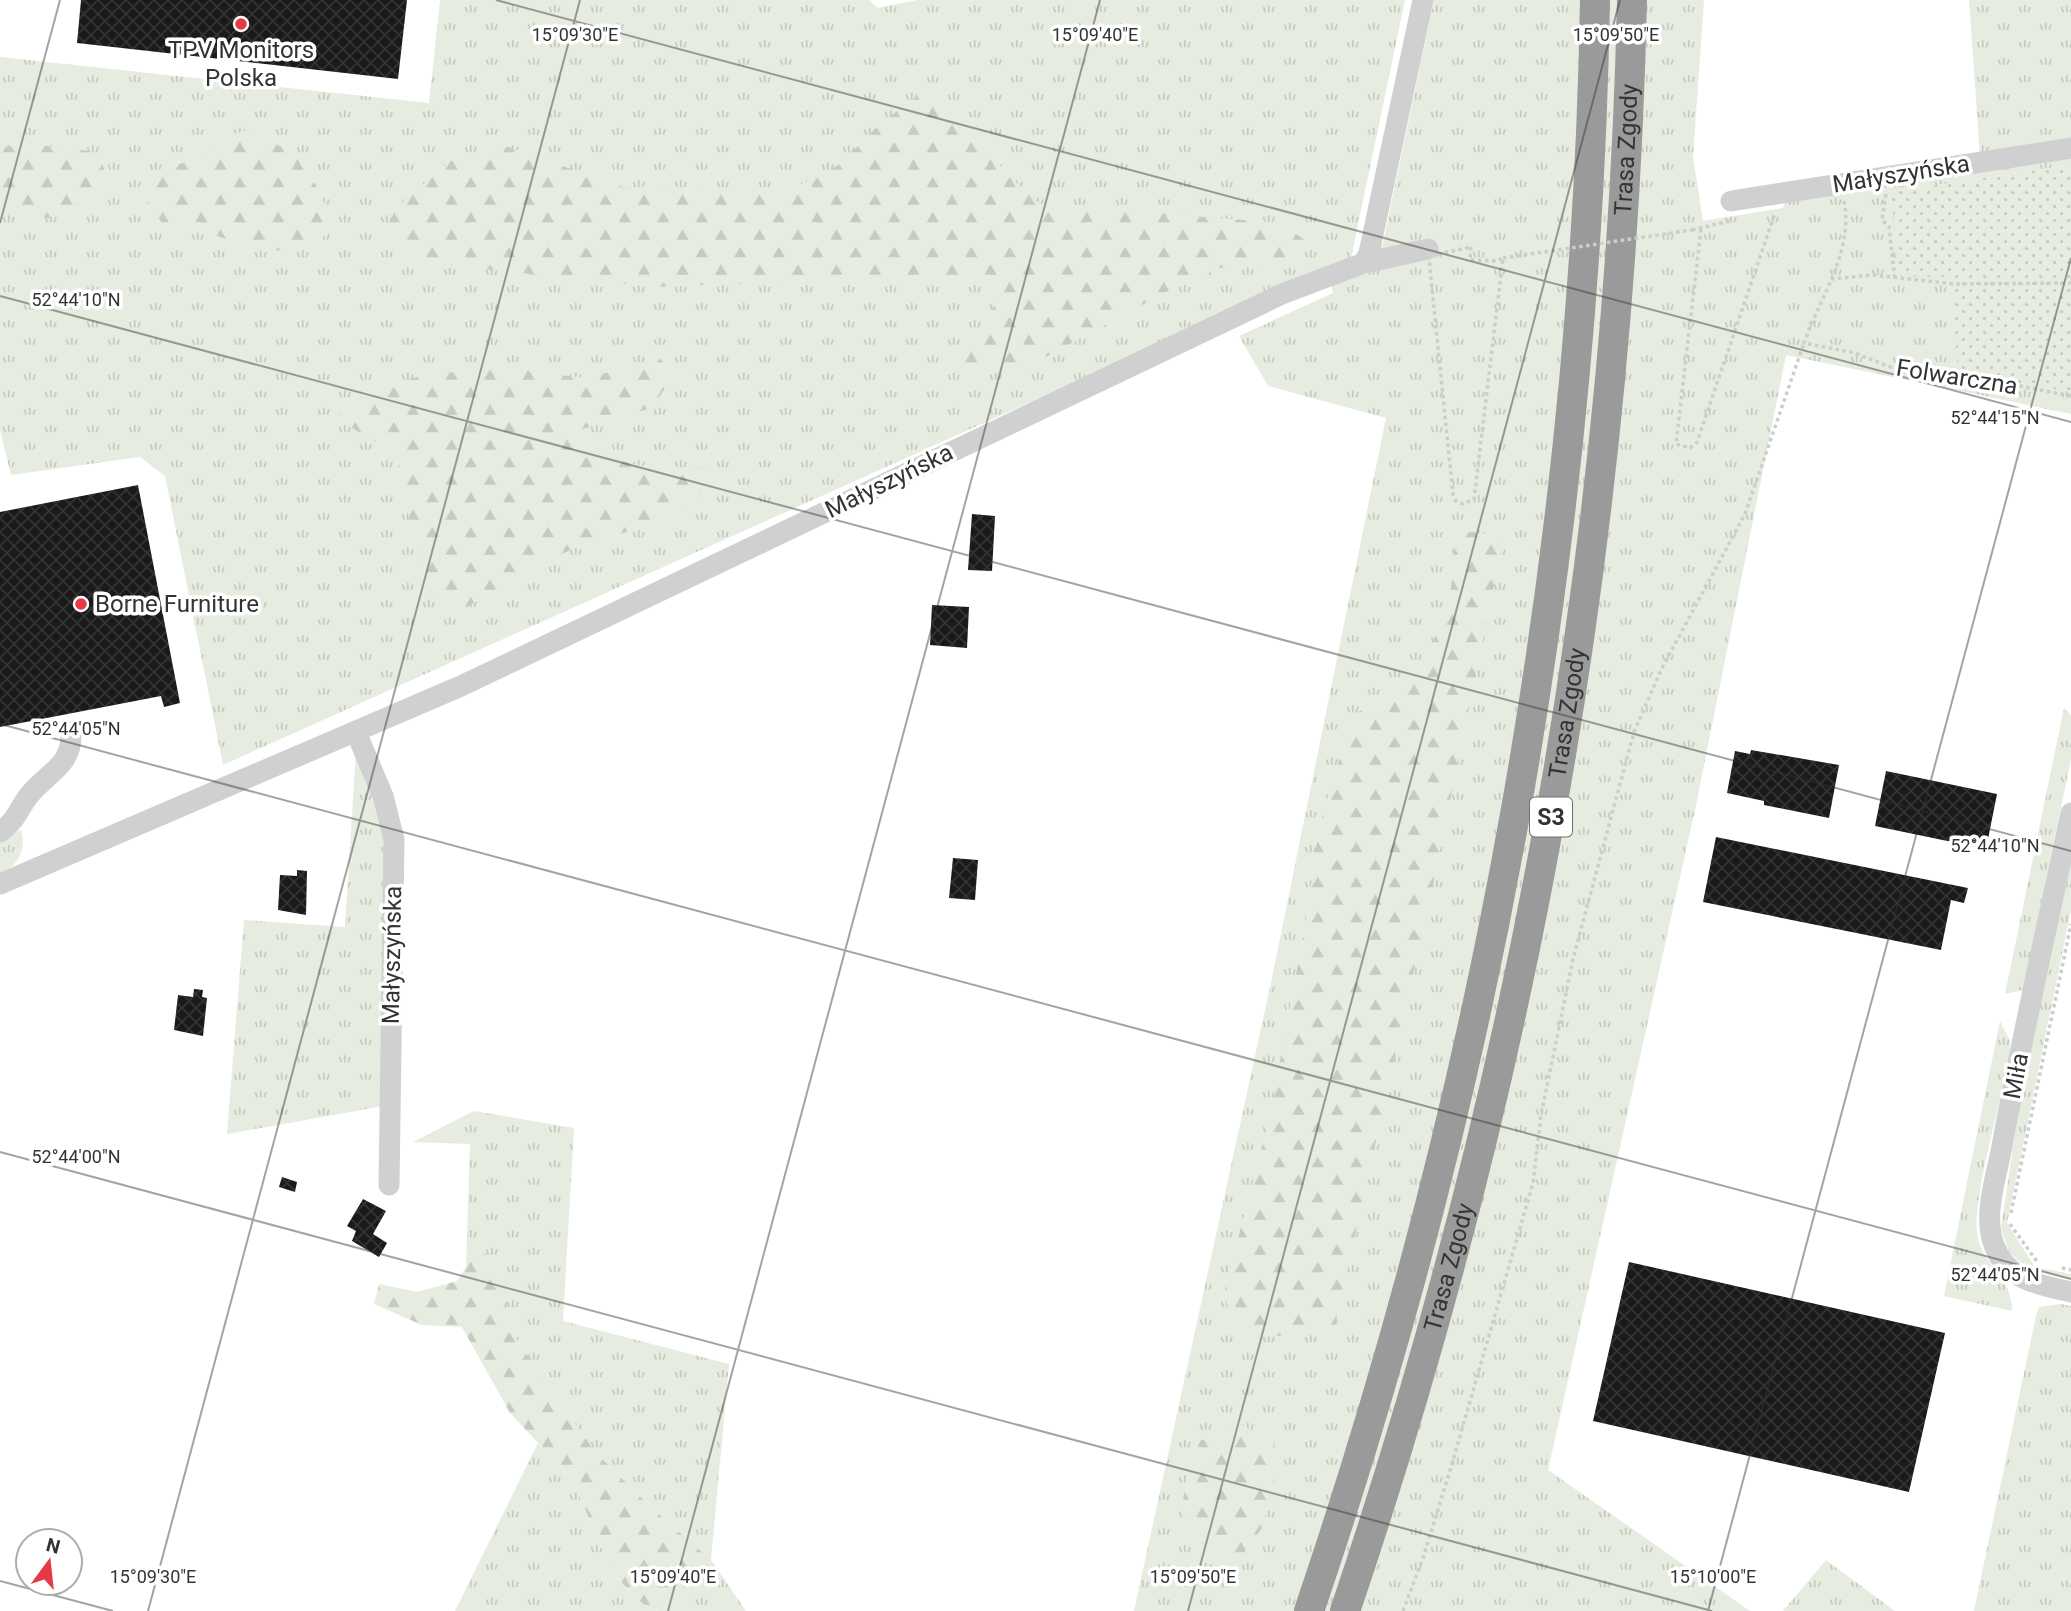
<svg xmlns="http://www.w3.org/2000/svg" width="2071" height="1611" font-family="Roboto,sans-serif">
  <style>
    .grass { fill: url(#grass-tufts) }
    .forest { fill: url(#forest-firs) }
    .garden { fill: url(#garden-dots) }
    .building { fill: url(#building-cross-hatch) }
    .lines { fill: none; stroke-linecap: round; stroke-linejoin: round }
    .path { stroke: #cdcdcd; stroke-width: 3.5; stroke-dasharray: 3.5 3.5; stroke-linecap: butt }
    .minor { stroke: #d0d0d0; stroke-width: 21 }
    .highway { stroke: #9a9a9a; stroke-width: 30 }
    .path-bridge { stroke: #cdcdcd; stroke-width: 3.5; stroke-dasharray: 3.5 3.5; stroke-linecap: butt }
    .ticks { fill: none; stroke: #333; stroke-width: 2; stroke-opacity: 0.45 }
    .poi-dot { fill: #e63946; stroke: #fff; stroke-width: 2.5 }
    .labels { text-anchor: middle; stroke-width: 7; stroke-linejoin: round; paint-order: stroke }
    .shield { fill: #fff; stroke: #707070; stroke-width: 2 }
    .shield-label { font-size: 23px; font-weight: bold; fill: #333 }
    .poi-label { font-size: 24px; fill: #333; stroke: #fff }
    .street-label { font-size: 24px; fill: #333; stroke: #fff }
    .ticks-label { font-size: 18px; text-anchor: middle; fill: #333; stroke: #fff; stroke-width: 7; stroke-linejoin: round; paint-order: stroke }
  </style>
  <defs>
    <pattern id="grass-tufts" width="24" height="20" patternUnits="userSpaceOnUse" patternTransform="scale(1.75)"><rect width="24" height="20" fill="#e6ecdf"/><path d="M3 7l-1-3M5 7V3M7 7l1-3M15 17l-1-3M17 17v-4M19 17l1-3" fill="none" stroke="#c6cbc0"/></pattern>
    <pattern id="forest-firs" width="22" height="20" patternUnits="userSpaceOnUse" patternTransform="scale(1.75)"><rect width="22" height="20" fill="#e6ecdf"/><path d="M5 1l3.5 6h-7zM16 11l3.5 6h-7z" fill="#c6cbc0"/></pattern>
    <pattern id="garden-dots" width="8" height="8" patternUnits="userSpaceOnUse" patternTransform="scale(1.75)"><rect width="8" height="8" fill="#e6ecdf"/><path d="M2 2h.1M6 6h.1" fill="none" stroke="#c6cbc0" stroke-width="1.8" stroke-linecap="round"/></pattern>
    <pattern id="building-cross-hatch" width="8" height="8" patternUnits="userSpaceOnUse" patternTransform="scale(1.75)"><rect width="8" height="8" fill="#1a1a1a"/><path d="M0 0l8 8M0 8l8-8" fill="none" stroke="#333"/></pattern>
  </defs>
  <rect width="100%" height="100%" fill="#fff"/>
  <path class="grass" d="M 440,0 L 869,0 L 878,8 L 917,0 L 1405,0 L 1351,258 L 223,765 L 165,476 L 140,457 L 11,475 L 0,430 L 0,57 L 429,103 Z
    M 1434,0 L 1704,0 L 1693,157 L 1703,221 L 1783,208 L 1786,200 L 2071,156 L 2071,165 L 1891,192 L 1951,277 L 1953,287 L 2033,383 L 2071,392 L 2071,414 L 1786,355 L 1695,810 L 1548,1470 L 1750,1611 L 1134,1611 L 1272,978 L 1386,418 L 1268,386 L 1239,336 L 1333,293 L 1331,284 L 1372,270 L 1383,243 Z
    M 1969,0 L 2071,0 L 2071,142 L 1980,156 Z
    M 2064,708 L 2071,716 L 2071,759 L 2023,990 L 2005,994 Z
    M 356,751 L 391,845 L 384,1106 L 227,1134 L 244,920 L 345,927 Z
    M 21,830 C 27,848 18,867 0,874 L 0,841 Z
    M 2071,855 L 2071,910 L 2007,1223 L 2035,1267 L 2071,1274 L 2071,1280 L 2028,1269 L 2009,1252 L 2001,1228 L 2020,1102 Z
    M 2000,1021 L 2010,1041 L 2009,1063 C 2001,1100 1970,1207 1978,1239 C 1986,1269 2012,1278 2012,1311 L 1944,1296 Z
    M 474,1111 L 574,1128 L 563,1321 L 729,1364 L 711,1560 L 746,1611 L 656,1611 L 710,1560 L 654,1510 L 596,1453 L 508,1328 L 505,1285 L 480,1246 L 466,1269 L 470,1144 L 413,1142 Z
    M 2061,1304 L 2071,1306 L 2071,1611 L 1974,1611 L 2036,1316 L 2039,1307 Z
    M 538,1443 L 572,1479 L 613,1574 L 650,1611 L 455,1611 Z
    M 1826,1560 L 1895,1611 L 1783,1611 Z"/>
  <path class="forest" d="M 918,95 L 941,104 L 979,140 L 1007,174 L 1040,204 L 1281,223 L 1314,247 L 1275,263 L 1220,268 L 1166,292 L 1046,357 L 958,375 L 947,355 L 988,321 L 1004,279 L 875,278 L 655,287 L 419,262 L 387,228 L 396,208 L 450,161 L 508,147 L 623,187 L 791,189 L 839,165 L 880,124 Z
    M 245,131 L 294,152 L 319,190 L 333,225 L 313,249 L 263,251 L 208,233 L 164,226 L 147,202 L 165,168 L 201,158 L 228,135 Z
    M 38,145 L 89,151 L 103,166 L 108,182 L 99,197 L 78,203 L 49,218 L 14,213 L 0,189 L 0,147 Z
    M 662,359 L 669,383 L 651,408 L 573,432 L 600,457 L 665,470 L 718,466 L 717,480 L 671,520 L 597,540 L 543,561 L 469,606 L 430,597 L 398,477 L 399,442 L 373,441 L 336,418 L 368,390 L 425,375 L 501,368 L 585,378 Z
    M 1456,530 L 1504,536 L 1432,889 L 1335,1325 L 1305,1334 L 1263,1337 L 1232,1321 L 1224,1293 L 1270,1115 L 1306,921 L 1319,827 L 1352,716 L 1412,678 L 1449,611 Z
    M 480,1245 L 506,1285 L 508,1328 L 596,1453 L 654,1510 L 711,1560 L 656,1611 L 650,1611 L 613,1574 L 572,1479 L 510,1413 L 462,1327 L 422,1325 L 374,1304 L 379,1284 L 417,1292 L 457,1281 Z
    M 1240,1424 L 1273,1441 L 1280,1460 L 1262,1528 L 1240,1558 C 1164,1541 1179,1499 1200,1441 Z"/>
  <path class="garden" d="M 2071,165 L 2071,392 L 1958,373 L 1951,277 L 1900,276 L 1891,192 Z"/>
  <path class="building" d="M 81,0 L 407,0 L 398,79 L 77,43 Z
    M 138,485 L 180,703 L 164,707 L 161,696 L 0,727 L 0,512 Z
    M 972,514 L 995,516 L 992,571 L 968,570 Z
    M 932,605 L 969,607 L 967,648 L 930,645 Z
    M 1751,750 L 1839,765 L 1829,818 L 1764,805 L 1764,801 L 1727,793 L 1735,751 L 1750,754 Z
    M 1886,771 L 1997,794 L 1986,849 L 1875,826 Z
    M 1716,837 L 1968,888 L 1964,903 L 1951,900 L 1941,950 L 1703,902 Z
    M 953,858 L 978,860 L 975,900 L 949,898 Z
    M 297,870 L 307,871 L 306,915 L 278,910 L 280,875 L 297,876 Z
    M 194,989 L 203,990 L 202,997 L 207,998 L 203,1036 L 174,1030 L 178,995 L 193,997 Z
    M 282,1177 L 297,1182 L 295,1192 L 279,1187 Z
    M 363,1199 L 386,1211 L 373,1234 L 387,1243 L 379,1257 L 352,1241 L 356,1231 L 347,1226 Z
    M 1629,1262 L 1945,1333 L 1909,1492 L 1593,1421 Z"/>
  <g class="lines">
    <path class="path" d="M 1886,194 L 1882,220 L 1889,227 L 1895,280
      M 1844,201 C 1854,251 1820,297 1804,343 L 1855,353 L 1908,374 L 1984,379 L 2071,396
      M 1701,229 L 1676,444 L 1690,448 L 1697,442 L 1775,213
      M 1692,230 L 1733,220
      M 1471,247 L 1470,260 L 1497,261 L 1503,258 L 1474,499 L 1463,504 L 1456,501 L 1453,494 L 1428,249 L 1439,254 Z
      M 1831,279 L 1872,275 L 1955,284 L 2071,283
      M 2011,1213 L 2071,924
      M 2010,1224 L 2038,1263
      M 2062,1268 L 2071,1270
      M 1403,1611 L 1423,1558 L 1449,1474 L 1533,1183 L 1541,1115 L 1573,959 L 1634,732 L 1661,670 L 1745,514 L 1804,343"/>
    <path class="minor" d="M 1731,201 L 2071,148
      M 1364,263 L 1369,253 L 1423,0
      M 356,732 L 383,796 L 394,839 L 389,1185
      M 2071,813 C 2048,922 2023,1031 2003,1141 C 1998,1172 1982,1214 1994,1245 C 2006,1280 2040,1285 2071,1292
      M 0,832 C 14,823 18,811 27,798 C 45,773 73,767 71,732
      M 0,884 L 461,686 L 1282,294 L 1364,263 L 1428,249"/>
    <g class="highway">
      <path d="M 1309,1611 C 1485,1094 1586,547 1595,0"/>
      <path id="s1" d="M 1345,1611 C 1521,1091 1620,550 1632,0"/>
    </g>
    <path class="path-bridge" d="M 1503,258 L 1692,230"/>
  </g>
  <path class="ticks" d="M 496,0 L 2071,422M 0,223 L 60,0M 0,296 L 2071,851M 0,724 L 2071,1279M 0,1152 L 1712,1611M 0,1581 L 113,1611M 148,1611 L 580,0M 668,1611 L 1100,0M 1188,1611 L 1620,0M 1708,1611 L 2071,258"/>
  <g class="poi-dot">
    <circle cx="241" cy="24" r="7"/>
    <circle cx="81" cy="604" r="7"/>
  </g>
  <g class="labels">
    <rect class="shield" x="1530" y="797.5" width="42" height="39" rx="5"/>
    <g class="shield-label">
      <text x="1551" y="825">S3</text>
    </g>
    <g class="poi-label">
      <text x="241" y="58">TPV Monitors<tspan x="241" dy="28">Polska</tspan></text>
      <text x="95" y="612" text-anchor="start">Borne Furniture</text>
    </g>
    <g class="street-label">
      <text dy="8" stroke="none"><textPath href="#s1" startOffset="1493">Trasa Zgody</textPath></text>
      <text transform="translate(1901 174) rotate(-9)" y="8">Małyszyńska</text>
      <text transform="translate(1957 377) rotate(9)" y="8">Folwarczna</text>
      <text transform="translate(889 481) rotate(-26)" y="8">Małyszyńska</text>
      <text dy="8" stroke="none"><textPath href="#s1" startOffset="926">Trasa Zgody</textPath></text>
      <text transform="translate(392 955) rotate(-89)" y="8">Małyszyńska</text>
      <text transform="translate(2016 1076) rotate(-79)" y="8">Miła</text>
      <text dy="8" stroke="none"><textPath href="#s1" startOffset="359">Trasa Zgody</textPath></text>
    </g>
  </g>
  <g class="ticks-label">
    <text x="575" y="41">15°09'30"E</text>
    <text x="1095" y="41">15°09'40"E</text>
    <text x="1616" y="41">15°09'50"E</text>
    <text x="76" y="306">52°44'10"N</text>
    <text x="1995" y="424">52°44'15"N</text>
    <text x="76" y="735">52°44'05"N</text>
    <text x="1995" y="852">52°44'10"N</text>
    <text x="76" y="1163">52°44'00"N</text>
    <text x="1995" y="1281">52°44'05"N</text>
    <text x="153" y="1583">15°09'30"E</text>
    <text x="673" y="1583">15°09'40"E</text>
    <text x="1193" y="1583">15°09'50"E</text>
    <text x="1713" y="1583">15°10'00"E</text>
  </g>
  <g transform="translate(49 1562) rotate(15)"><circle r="33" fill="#ffffff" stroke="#adadad" stroke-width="2"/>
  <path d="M0-5L12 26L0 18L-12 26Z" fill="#e63946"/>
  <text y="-10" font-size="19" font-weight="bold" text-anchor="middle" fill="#333333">N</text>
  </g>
</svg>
